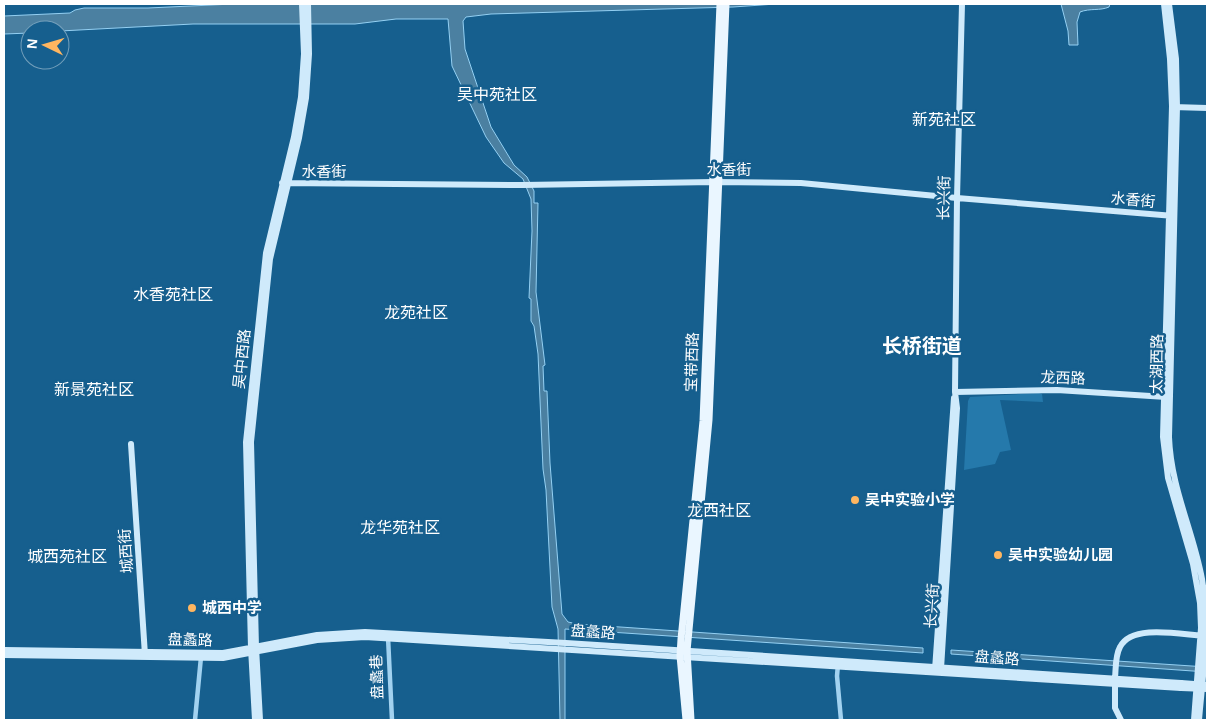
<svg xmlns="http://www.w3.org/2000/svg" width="1211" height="724" font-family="Helvetica,'Noto Sans SC',sans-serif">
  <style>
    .green { fill: #2579ab }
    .water { fill: #4b80a1; stroke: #94d0f3 }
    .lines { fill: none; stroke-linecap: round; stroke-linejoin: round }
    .street { stroke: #a2d2f0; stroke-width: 4.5 }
    .secondary { stroke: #cfeafb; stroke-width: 6 }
    .primary { stroke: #eaf6ff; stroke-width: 7 }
    .secondary-bridge { stroke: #cfeafb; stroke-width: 6 }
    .poi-dot { fill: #ffb660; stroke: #165f8e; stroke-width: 2 }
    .labels { text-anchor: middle; stroke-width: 5; stroke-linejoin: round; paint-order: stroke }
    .street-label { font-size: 15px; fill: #fff; stroke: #165f8e }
    .poi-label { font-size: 15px; font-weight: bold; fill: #fff; stroke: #165f8e; text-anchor: start }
    .neighbourhood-label { font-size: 16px; fill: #fff; stroke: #165f8e }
    .district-label { font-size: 20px; font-weight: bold; fill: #fff; stroke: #165f8e }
  </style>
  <rect width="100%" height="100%" fill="#165f8e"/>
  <path class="green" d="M 1039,393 L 1042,394 L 1043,402 L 1000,400 L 1011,450 L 1000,452 L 995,464 L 964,470 L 968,401 L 970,397 Z"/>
  <path class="water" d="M 233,4 L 776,4 L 733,7 L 491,14 L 466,17 L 463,21 L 465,49 L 491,127 L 514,165 L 527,177 L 534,191 L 534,203 L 538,203 L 536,292 L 545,365 L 543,366 L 544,391 L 547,391 L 550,463 L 562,614 L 568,622 L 577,624 L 923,648 L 923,653 L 565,629 L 565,720 L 560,720 L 558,629 L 552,607 L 546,490 L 543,469 L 538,354 L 534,326 L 531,321 L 531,299 L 529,298 L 532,231 L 531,199 L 523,179 L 504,163 L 486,137 L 452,66 L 448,19 L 396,19 L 355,24 L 193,24 L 60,31 L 60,30 L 30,30 L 30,33 L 4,34 L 4,16 L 70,13 L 75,10 L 84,8 L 148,8 Z
    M 1061,4 L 1110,4 L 1109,7 C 1100,11 1090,8 1080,12 L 1077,22 L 1078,45 L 1069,45 L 1068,31 Z
    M 951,650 L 1207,667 L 1207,672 L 951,654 Z"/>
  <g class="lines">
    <path class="street" d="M 388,637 L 392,720
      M 838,664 L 837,676 L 841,720
      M 195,720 L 201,657"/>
    <path class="secondary" d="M 1164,4 L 1170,59 L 1172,106 L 1163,437 L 1168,478 L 1193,564 L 1200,603 L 1201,628 L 1194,720
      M 1169,4 L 1176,59 L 1177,107 L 1169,437 C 1171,489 1193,530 1202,579 C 1210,626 1203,673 1199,720
      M 1173,107 L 1207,108
      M 282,183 L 523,185 L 714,182 L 801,183 L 957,198 L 1174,216
      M 955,392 L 1057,390 L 1166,397
      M 131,444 L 145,655
      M 4,650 L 223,653 L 317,635 L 365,632 L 566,643 L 1181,683
      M 4,655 L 223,658 L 317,640 L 365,637 L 1181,688
      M 941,669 L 957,408 L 955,392 L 957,198 L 962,4
      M 935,670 L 954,398
      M 1115,678 C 1116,668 1115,656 1120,647 C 1132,623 1183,635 1205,636
      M 1115,684 L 1115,708 L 1121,720
      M 255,720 L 251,648 L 246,442 L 266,253 L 294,137 L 301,97 L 304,54 L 302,4
      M 260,720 L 256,647 L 251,442 L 270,259 L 299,138 L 306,98 L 309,54 L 308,4"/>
    <path class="primary" d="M 686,720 L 680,656 L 681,639 L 703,421 L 720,4
      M 691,720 L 687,651 L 709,420 L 726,4"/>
    <path class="secondary-bridge" d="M 1181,683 L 1207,685
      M 1181,688 L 1207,689"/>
  </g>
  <g class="poi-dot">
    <circle cx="855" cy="500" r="5"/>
    <circle cx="998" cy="555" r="5"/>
    <circle cx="192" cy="608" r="5"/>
  </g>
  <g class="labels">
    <g class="street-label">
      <text x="729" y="175">水香街</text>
      <text x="324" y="177">水香街</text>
      <text transform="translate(944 198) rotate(-89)" y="5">长兴街</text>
      <text transform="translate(1133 200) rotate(5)" y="5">水香街</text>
      <text transform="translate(242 359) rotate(-84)" y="5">吴中西路</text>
      <text transform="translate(692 362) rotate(-88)" y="5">宝带西路</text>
      <text transform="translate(1157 364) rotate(-89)" y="5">太湖西路</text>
      <text transform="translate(1063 378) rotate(2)" y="5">龙西路</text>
      <text transform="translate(126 551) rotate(-94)" y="5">城西街</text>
      <text transform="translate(932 606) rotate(-86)" y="5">长兴街</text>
      <text transform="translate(593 632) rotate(4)" y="5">盘蠡路</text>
      <text transform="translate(190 640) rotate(1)" y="5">盘蠡路</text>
      <text transform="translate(997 658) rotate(4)" y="5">盘蠡路</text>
      <text transform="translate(377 677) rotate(-92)" y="5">盘蠡巷</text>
    </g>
    <g class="poi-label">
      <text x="865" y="505">吴中实验小学</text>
      <text x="1008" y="560">吴中实验幼儿园</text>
      <text x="202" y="613">城西中学</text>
    </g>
    <g class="neighbourhood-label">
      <text x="497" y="100">吴中苑社区</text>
      <text x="944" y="125">新苑社区</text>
      <text x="173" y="300">水香苑社区</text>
      <text x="416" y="318">龙苑社区</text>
      <text x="94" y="395">新景苑社区</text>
      <text x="719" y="516">龙西社区</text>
      <text x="400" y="533">龙华苑社区</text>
      <text x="67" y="562">城西苑社区</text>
    </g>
    <g class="district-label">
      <text x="922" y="353">长桥街道</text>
    </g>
  </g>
  <rect width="1211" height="724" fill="none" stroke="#ffffff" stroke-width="10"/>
  <g transform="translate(45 45) rotate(275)"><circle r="24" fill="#165f8e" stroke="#739fbb"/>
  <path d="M0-4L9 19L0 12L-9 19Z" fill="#ffb660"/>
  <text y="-8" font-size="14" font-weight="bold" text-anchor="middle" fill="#ffffff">N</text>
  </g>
</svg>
